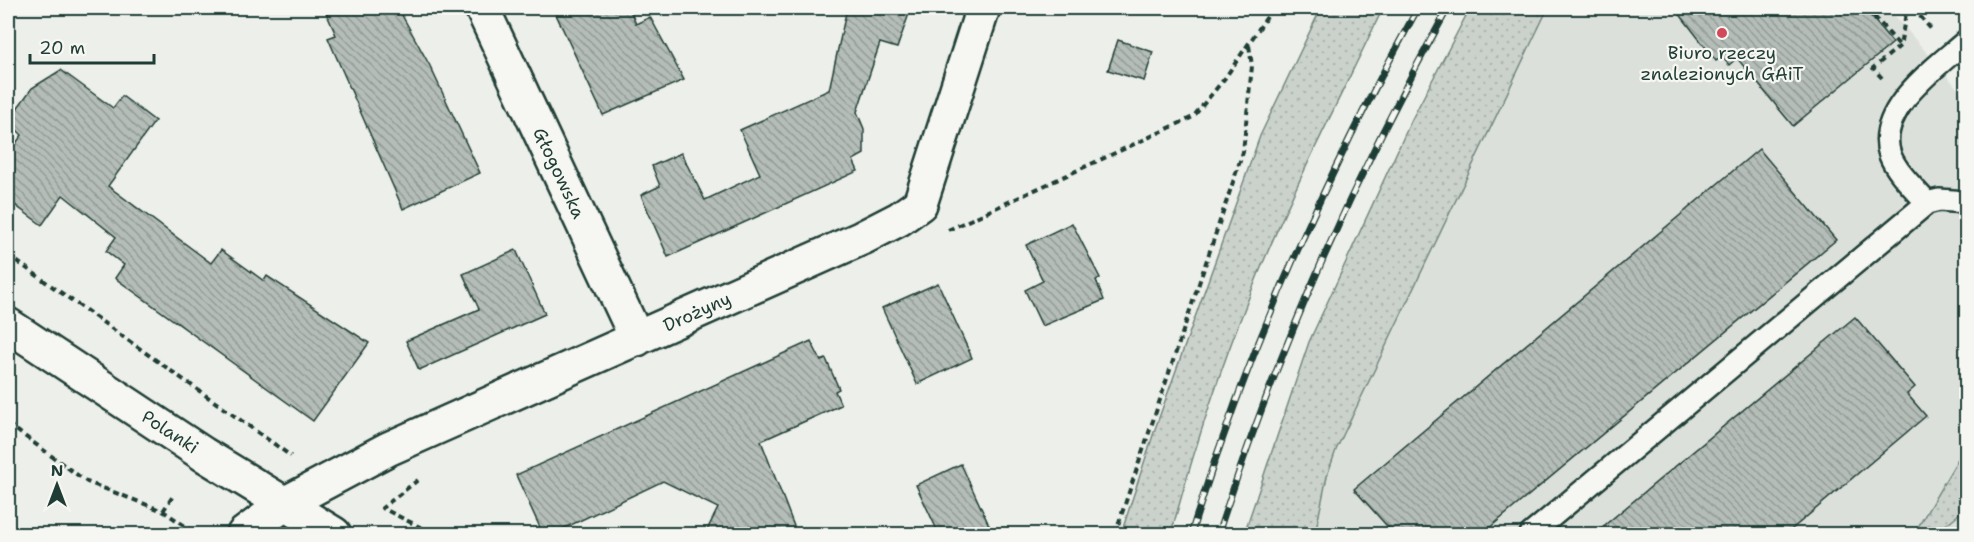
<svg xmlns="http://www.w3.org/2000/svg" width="1974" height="542" font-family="'Shantell Sans',sans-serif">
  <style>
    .built { fill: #dce0db }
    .grass { fill: url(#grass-dots); stroke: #758880; stroke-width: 1.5 }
    .building { fill: url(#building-back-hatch); stroke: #1f3d34; stroke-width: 1.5 }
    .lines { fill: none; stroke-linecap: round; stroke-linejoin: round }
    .service-casing { stroke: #1f3d34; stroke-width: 26 }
    .minor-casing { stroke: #1f3d34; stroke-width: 38 }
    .tertiary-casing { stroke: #1f3d34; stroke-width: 38 }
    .path { stroke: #1f3d34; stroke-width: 4; stroke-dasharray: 6 4.5; stroke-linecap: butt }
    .service { stroke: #f6f6f2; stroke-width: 21 }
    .minor { stroke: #f6f6f2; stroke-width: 33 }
    .tertiary { stroke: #f6f6f2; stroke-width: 33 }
    .rail-casing { stroke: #1f3d34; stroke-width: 7 }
    .rail { stroke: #f6f6f2; stroke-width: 4.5; stroke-dasharray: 14; stroke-linecap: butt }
    .poi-dot { fill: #d1495b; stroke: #f6f6f2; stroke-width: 2 }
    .labels { text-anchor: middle; stroke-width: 4.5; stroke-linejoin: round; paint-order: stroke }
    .poi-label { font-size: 18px; fill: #1f3d34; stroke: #f6f6f2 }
    .street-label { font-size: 18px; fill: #1f3d34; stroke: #f6f6f2 }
  </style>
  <defs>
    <pattern id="grass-dots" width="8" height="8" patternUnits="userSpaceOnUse" patternTransform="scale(1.5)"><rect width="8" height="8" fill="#cbd2cc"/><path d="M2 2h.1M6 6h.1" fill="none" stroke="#aeb5b0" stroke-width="1.8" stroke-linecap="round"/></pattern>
    <pattern id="building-back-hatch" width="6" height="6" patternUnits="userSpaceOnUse" patternTransform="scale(1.5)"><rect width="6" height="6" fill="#b4bdb8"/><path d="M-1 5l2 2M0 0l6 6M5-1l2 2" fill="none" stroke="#929b96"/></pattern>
  </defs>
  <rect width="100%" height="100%" fill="#edefea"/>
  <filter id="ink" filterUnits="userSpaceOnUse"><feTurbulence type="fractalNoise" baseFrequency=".0167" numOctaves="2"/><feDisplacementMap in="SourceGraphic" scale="12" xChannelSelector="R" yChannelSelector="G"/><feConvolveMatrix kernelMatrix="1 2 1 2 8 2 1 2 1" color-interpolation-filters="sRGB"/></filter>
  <g filter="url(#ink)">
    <path class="built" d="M 1548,8 L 1888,8 L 1966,98 L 1966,534 L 1315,534 L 1327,476 L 1336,450 Z"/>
    <path class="grass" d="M 1321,8 L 1383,8 C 1336,106 1285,204 1246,305 C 1216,380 1192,457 1171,534 L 1121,534 L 1155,429 L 1260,136 Z
      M 1470,8 L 1548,8 L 1336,450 L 1327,476 L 1315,534 L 1244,534 L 1309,342 L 1412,119 Z
      M 1959,457 L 1966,466 L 1966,508 L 1935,534 L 1914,534 Z"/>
    <path class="building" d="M 324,8 L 398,8 L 430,66 L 480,173 L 403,209 L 328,38 L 336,35 Z
      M 553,8 L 629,8 L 636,24 L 650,17 L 684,80 L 603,115 Z
      M 847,8 L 911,8 L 897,48 L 880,43 L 857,112 L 864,129 L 864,154 L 853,160 L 858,171 L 668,257 L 641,195 L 660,186 L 652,166 L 681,153 L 705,200 L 760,174 L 740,130 L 829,90 Z
      M 1675,8 L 1864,8 L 1893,43 L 1793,126 L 1737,58 L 1729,65 L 1722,57 L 1716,61 Z
      M 1118,40 L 1153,52 L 1144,81 L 1108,70 Z
      M 61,70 L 113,108 L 122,96 L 155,121 L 108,186 L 211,263 L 221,250 L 264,281 L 267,276 L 369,343 L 313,421 L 115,278 L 124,265 L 106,251 L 116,237 L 63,195 L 42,225 L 8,200 L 8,154 L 22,135 L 8,121 L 32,88 Z
      M 1759,149 L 1836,240 L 1482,534 L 1394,534 L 1354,489 Z
      M 1072,223 L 1100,278 L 1096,280 L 1104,300 L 1042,326 L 1025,290 L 1043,281 L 1026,245 Z
      M 516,250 L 545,314 L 419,370 L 406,341 L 479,309 L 463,274 Z
      M 938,283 L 972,358 L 917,384 L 882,308 Z
      M 1855,317 L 1915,387 L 1907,394 L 1926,416 L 1786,534 L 1594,534 Z
      M 811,341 L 821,361 L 826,359 L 839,389 L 835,391 L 841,405 L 761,441 L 797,534 L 705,534 L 718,508 L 663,481 L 552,534 L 543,534 L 516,475 Z
      M 961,464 L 993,534 L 939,534 L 916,485 Z"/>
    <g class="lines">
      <g class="service-casing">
        <path id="service" d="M 1927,203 C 1915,189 1897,173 1890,155 C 1874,110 1938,66 1966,41
          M 1531,534 L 1927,203 L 1939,200 L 1966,202"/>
      </g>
      <g class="minor-casing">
        <path id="minor" d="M 482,8 L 637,339
          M 244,534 L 284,504 L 388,449 L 862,238 L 899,219 L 920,204 L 983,8"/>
      </g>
      <g class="tertiary-casing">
        <path id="tertiary" d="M 8,325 L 203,454 L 334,534"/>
      </g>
      <path class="path" d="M 1867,8 L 1900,46
        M 1913,8 L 1931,29
        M 1882,78 L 1873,68 L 1900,46 L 1907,8
        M 948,230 L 1193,117 L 1225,78 L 1273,8
        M 8,255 L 291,456
        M 8,424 L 87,482 L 163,511 L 197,534
        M 418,480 L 382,508 L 434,534
        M 163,511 L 173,496
        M 1115,534 L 1243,152 L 1252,66 L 1249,45"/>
      <use href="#service" class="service"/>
      <use href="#minor" class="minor"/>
      <use href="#tertiary" class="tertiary"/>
      <g class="rail-casing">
        <path id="rail" d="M 1191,534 C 1247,352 1326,174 1418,8
          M 1218,534 C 1277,352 1355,175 1448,8"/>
      </g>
      <use href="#rail" class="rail"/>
    </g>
  </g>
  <circle class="poi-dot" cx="1722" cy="33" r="6"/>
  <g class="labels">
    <g class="poi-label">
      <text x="1722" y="59">Biuro rzeczy<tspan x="1722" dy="21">znalezionych GAiT</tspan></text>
    </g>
    <g class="street-label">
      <text transform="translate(559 173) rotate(65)" y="6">Głogowska</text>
      <text transform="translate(697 312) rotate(-24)" y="6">Drożyny</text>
      <text transform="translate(170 432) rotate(33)" y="6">Polanki</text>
    </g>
  </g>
  <rect width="1974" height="542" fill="none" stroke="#f6f6f2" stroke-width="30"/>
  <rect x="15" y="15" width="1944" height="512" fill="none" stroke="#1f3d34" stroke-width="2" filter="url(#ink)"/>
  <g transform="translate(57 485)" stroke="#f6f6f2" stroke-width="4.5" paint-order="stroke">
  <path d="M0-4.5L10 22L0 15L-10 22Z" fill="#1f3d34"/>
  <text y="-9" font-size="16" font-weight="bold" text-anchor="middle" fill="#1f3d34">N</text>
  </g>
  <path d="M30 54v9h124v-9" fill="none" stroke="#1f3d34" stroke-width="3"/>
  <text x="39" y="54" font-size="18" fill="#1f3d34" stroke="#f6f6f2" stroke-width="4.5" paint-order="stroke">20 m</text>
</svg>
